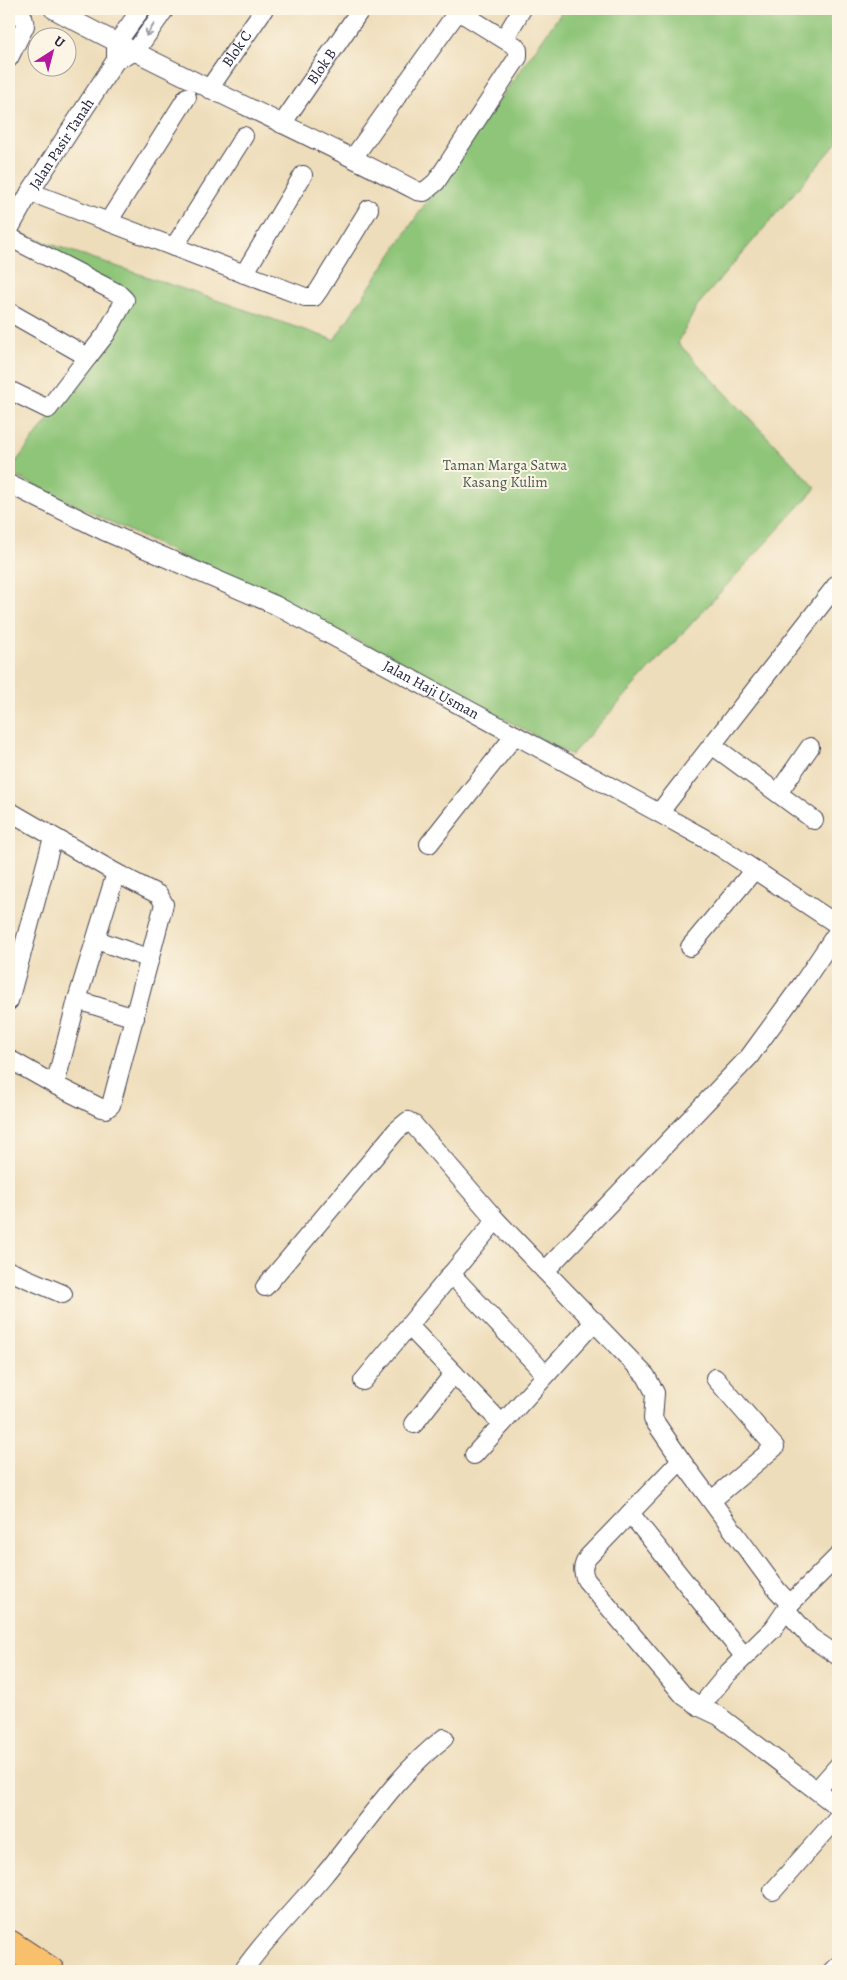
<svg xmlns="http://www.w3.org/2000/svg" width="847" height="1980" font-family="Alegreya,serif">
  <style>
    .green { fill: #8ec578; stroke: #58745a }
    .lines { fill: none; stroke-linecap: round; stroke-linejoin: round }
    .minor-casing { stroke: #413e4e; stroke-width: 20 }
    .trunk-casing { stroke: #413e4e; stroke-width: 30 }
    .minor { stroke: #fff; stroke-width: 18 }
    .trunk { stroke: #f8bf6c; stroke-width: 28 }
    .oneway { stroke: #9c9ca7 }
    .labels { text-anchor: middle; stroke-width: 4; stroke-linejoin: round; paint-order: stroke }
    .street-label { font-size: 15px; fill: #22223b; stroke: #fcf5e5 }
    .park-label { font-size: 15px; fill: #485b50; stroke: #fcf5e5 }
  </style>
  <rect width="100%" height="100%" fill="#fcf5e5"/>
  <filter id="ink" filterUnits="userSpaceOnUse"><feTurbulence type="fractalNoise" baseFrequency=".02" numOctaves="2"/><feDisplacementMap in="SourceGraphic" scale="10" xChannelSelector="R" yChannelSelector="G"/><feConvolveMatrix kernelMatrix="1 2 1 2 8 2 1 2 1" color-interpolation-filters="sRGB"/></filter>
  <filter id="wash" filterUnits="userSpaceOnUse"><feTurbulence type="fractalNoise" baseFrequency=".0096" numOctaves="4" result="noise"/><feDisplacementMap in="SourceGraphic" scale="20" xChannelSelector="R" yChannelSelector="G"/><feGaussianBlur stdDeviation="1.12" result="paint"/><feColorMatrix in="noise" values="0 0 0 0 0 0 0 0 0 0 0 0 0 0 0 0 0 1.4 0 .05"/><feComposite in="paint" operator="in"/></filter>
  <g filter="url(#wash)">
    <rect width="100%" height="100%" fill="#eeddba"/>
    <path class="green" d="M 564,9 L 838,9 L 838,142 L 697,306 L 678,343 L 816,488 L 571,755 L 377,650 L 9,473 L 9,471 L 107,342 L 133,298 L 21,234 L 334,340 L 427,201 Z"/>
  </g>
  <g filter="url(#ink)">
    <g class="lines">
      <g class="minor-casing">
        <g id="minor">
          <path d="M 53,9 C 172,74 297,128 417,191 L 424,192 L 436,182 L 518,57 L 518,50 L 515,46 L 455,9"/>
          <path d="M 141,9 L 116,44 L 116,60 L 135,52 L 165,9"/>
          <path d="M 504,39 L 522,9"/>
          <path d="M 9,58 L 25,26 L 23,17 L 9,9"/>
          <path id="s1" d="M 209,89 L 264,9"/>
          <path id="s2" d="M 282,124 L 361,9"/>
          <path d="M 353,158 L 458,11"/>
          <path d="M 30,192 L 305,297 L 314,297 L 319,290 L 369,209"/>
          <path d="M 108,222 L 187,97"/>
          <path id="s3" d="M 9,230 L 30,192 L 116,60"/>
          <path d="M 9,237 L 104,286 L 119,294 L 125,300 L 106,334 L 88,357 L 9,312"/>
          <path d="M 174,247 L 244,136"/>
          <path d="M 244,274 L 303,175"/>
          <path d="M 9,390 L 48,409 L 88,357"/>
          <path id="s4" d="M 9,484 L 104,531 L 275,605 L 659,813 L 720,847 L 838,925"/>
          <path d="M 712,745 L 814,820"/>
          <path d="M 778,793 L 810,747"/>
          <path d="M 9,811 L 116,873 L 77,1000 L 55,1085"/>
          <path d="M 659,813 L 838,583"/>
          <path d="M 429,844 L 515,735"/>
          <path d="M 97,940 L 150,959"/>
          <path d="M 690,947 L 754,870"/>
          <path d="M 77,1000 L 135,1018"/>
          <path d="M 9,1001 L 53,837"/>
          <path d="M 9,1059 L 55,1085 L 101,1108 L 106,1109 L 111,1105 L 164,904 L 159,895 L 116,873"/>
          <path d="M 9,1271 L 63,1294"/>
          <path d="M 545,1271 L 749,1057 L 803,983 L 838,931"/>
          <path d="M 451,1274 L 546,1375"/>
          <path d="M 265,1287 L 396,1131 L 408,1121 L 413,1124 L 496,1220 L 646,1376 L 655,1393 L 653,1419 L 681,1460 L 777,1590 L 790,1604"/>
          <path d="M 409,1326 L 502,1424"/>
          <path d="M 363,1381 L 496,1220"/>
          <path d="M 414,1424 L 454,1373"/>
          <path d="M 474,1455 L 595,1321"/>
          <path d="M 681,1460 L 588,1557 C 582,1566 582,1571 586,1580 L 684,1696 L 700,1707"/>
          <path d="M 712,1500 L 775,1447 L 715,1378"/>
          <path d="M 630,1513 L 744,1656"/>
          <path d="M 838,1556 L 790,1604 L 773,1629 L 728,1673 L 700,1707 L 719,1716 L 838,1807"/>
          <path d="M 787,1611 L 810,1637 L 838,1656"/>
          <path d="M 817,1790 L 838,1766"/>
          <path d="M 773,1891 L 838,1817"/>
          <path d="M 243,1971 C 266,1937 298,1907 324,1875 C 363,1828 396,1775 444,1738"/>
          <path d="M 832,1971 L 838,1966"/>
        </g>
      </g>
      <g class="trunk-casing">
        <path id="trunk" d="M 9,1944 L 50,1971"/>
      </g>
      <use href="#minor" class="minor"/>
      <use href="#trunk" class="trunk"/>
    </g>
    <defs><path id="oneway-shaft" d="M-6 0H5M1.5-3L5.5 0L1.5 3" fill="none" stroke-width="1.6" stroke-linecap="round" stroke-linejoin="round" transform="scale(1.25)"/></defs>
    <use class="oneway" href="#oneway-shaft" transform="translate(150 30) rotate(125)"/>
  </g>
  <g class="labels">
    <g class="street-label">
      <text dy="5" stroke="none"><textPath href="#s1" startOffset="49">Blok C</textPath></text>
      <text dy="5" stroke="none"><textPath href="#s2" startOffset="70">Blok B</textPath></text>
      <text dy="5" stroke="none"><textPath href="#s3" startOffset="101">Jalan Pasir Tanah</textPath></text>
      <text dy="5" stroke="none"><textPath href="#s4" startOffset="470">Jalan Haji Usman</textPath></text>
    </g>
    <g class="park-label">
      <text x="505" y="470">Taman Marga Satwa<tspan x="505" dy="17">Kasang Kulim</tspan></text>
    </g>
  </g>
  <rect width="847" height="1980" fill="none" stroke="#fcf5e5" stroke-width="30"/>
  <g transform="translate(52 52) rotate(36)"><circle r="24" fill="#fcf5e5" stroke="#a5a1a1"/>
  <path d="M0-4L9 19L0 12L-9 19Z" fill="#b5179e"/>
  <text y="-8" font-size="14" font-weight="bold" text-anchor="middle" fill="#22223b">U</text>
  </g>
</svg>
